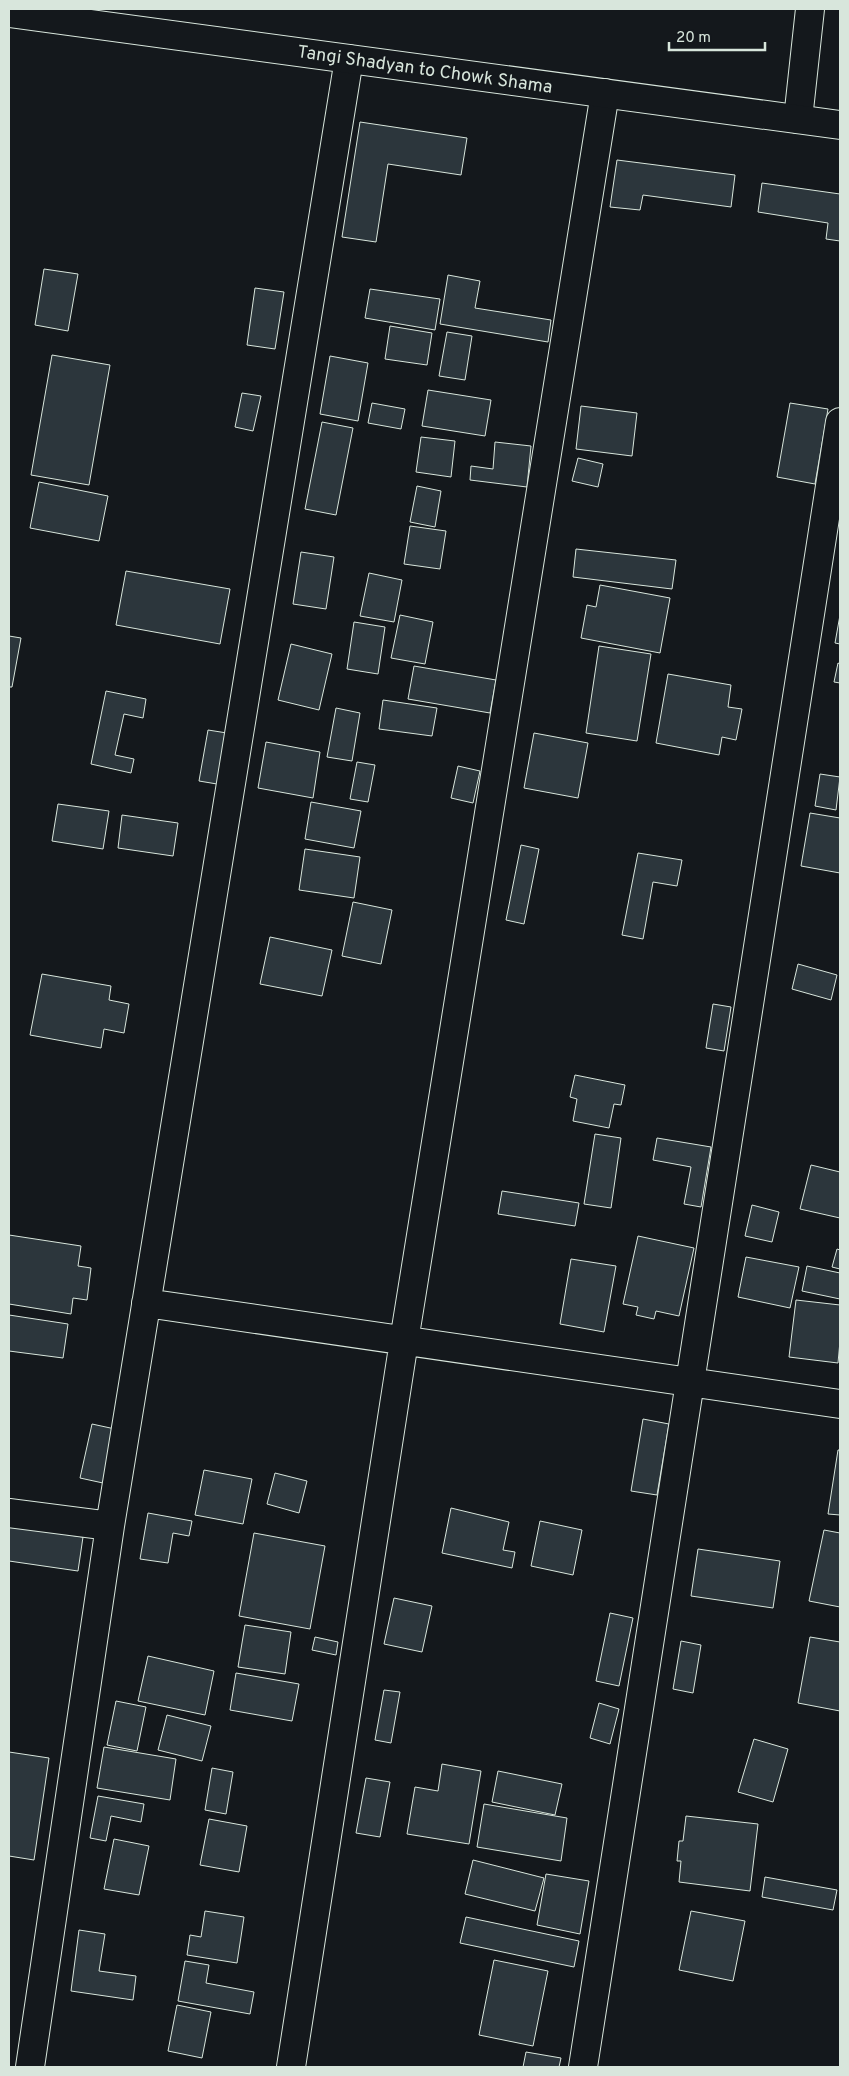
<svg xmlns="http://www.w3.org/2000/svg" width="849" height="2076" font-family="Overpass,sans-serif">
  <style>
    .building { fill: #2c363c; stroke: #d8e6dc }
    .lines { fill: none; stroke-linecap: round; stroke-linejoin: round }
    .street-casing { stroke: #d8e6dc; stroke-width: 30 }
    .primary-casing { stroke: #d8e6dc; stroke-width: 30 }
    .street { stroke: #14181c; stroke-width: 28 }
    .primary { stroke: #14181c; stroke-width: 28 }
    .labels { text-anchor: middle; stroke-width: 4; stroke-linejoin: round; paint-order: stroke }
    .street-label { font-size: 18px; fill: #d8e6dc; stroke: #14181c }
  </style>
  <rect width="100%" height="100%" fill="#14181c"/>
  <path class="building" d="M 360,122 L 467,138 L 461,175 L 388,164 L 376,242 L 342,237 Z
    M 617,160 L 735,175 L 731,207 L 643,195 L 640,210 L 610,207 Z
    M 762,183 L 840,194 L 840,241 L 826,239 L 828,223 L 758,212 Z
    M 44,269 L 78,274 L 68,331 L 35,325 Z
    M 448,275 L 480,281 L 475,308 L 551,320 L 548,342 L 440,324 Z
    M 255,288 L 284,292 L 275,349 L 247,345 Z
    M 370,289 L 440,299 L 435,330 L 365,318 Z
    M 390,326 L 432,333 L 427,365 L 385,359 Z
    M 447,332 L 472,336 L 465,380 L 439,376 Z
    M 52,355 L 110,365 L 89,485 L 31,475 Z
    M 330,356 L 368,363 L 358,421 L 320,414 Z
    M 428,390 L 491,400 L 485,436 L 422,426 Z
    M 242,393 L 261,396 L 253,431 L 235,427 Z
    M 372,403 L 405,409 L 401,429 L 368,423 Z
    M 790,403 L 828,409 L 815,484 L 777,477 Z
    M 581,406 L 637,413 L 632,456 L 576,449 Z
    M 322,422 L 353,428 L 336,515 L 305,509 Z
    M 421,437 L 455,441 L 451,477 L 416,472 Z
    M 495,442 L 531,446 L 527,487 L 470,480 L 471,466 L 493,469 Z
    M 578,458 L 603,464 L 598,487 L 572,481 Z
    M 39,482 L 108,496 L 99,541 L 30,528 Z
    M 417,486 L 441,491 L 435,527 L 410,522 Z
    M 410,526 L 446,531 L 440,569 L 404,564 Z
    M 576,549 L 676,560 L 672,589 L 573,577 Z
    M 301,552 L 334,557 L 326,609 L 293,604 Z
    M 126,571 L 230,589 L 220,644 L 116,625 Z
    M 369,573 L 402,580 L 394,622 L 360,616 Z
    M 600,585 L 670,598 L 660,653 L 581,638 L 587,605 L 596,607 Z
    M 400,615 L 433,622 L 425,664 L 391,658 Z
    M 840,615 L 840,644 L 835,643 Z
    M 354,622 L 385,627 L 378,674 L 347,669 Z
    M 9,636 L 21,638 L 12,687 L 9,687 Z
    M 291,644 L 332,654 L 319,710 L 278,700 Z
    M 599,646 L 651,654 L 637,741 L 586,733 Z
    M 838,663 L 840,664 L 840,683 L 834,682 Z
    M 414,666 L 496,680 L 490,713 L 408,699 Z
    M 668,674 L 731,685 L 728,707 L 742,709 L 736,740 L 722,737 L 719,755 L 656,743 Z
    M 106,691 L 146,699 L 143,718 L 124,714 L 115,755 L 134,759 L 131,773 L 91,764 Z
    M 383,700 L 437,708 L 432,736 L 379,729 Z
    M 336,708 L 360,713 L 352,761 L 327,757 Z
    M 208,730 L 227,733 L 217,784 L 199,781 Z
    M 534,733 L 588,743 L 578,798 L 524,788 Z
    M 266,742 L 320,752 L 313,798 L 258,788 Z
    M 357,762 L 375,765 L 368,802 L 350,799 Z
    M 458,766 L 480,771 L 473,803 L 451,798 Z
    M 820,774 L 840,777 L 836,810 L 815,806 Z
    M 311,802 L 361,811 L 354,848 L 305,839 Z
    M 58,804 L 109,811 L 103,849 L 52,841 Z
    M 810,813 L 840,818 L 840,873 L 801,866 Z
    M 122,815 L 178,823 L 173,856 L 118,848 Z
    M 521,845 L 539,849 L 524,924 L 506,920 Z
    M 305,849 L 360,857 L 354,898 L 299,890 Z
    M 638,853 L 682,860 L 677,886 L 653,882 L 643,939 L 622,935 Z
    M 353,902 L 392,910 L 381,964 L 342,956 Z
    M 270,937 L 332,950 L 322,996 L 260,984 Z
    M 798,964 L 837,975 L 831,1000 L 792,989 Z
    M 42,974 L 111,986 L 109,1000 L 129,1004 L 124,1033 L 104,1029 L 101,1048 L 30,1035 Z
    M 713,1004 L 731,1007 L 724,1051 L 706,1048 Z
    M 575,1075 L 625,1085 L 621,1105 L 614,1104 L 609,1128 L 573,1121 L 577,1099 L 570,1097 Z
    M 595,1134 L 621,1138 L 611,1208 L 584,1204 Z
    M 657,1138 L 711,1147 L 701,1207 L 684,1204 L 691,1167 L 653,1160 Z
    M 811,1165 L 840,1172 L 840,1218 L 800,1209 Z
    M 502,1191 L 579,1203 L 575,1226 L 498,1214 Z
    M 752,1205 L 779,1212 L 772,1242 L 745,1236 Z
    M 9,1235 L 81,1246 L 78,1266 L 91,1268 L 87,1300 L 73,1298 L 71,1314 L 9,1304 Z
    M 638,1236 L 694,1248 L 679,1316 L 656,1311 L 654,1319 L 636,1315 L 638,1307 L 623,1304 Z
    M 837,1249 L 840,1250 L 840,1269 L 832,1267 Z
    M 746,1257 L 799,1267 L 790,1308 L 738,1297 Z
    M 571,1259 L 616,1266 L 604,1332 L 560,1324 Z
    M 807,1266 L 840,1273 L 840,1299 L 802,1291 Z
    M 796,1300 L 840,1305 L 840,1341 L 838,1363 L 789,1357 Z
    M 9,1315 L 68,1324 L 63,1358 L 9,1351 Z
    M 643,1419 L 669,1424 L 657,1495 L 631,1491 Z
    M 92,1424 L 115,1429 L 103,1483 L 80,1478 Z
    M 838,1450 L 840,1450 L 840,1515 L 828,1514 Z
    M 204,1470 L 252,1479 L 243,1524 L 195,1515 Z
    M 275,1473 L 307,1481 L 299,1513 L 267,1504 Z
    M 451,1508 L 509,1522 L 503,1550 L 515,1552 L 512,1568 L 442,1553 Z
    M 148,1513 L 192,1521 L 189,1536 L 173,1533 L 168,1563 L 140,1559 Z
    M 540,1521 L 582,1530 L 573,1575 L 531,1566 Z
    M 9,1526 L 83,1537 L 78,1571 L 9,1561 Z
    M 824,1530 L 840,1533 L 840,1607 L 809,1601 Z
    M 254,1533 L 325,1546 L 310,1629 L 239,1616 Z
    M 698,1549 L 780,1561 L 773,1608 L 691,1596 Z
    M 394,1598 L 432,1606 L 422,1652 L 384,1644 Z
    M 610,1613 L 633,1618 L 619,1686 L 596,1681 Z
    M 245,1625 L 291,1632 L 285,1674 L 238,1667 Z
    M 315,1637 L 338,1642 L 336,1655 L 312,1650 Z
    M 810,1637 L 840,1642 L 840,1711 L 798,1703 Z
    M 681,1641 L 701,1645 L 693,1693 L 673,1689 Z
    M 148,1656 L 214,1671 L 205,1715 L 138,1701 Z
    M 236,1673 L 299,1684 L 292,1721 L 230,1710 Z
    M 384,1690 L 400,1692 L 391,1743 L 375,1740 Z
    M 116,1701 L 146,1707 L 137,1751 L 107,1745 Z
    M 599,1703 L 619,1709 L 610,1744 L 590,1738 Z
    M 167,1715 L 211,1726 L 202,1761 L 158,1750 Z
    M 754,1739 L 788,1749 L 773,1802 L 738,1792 Z
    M 104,1747 L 176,1759 L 170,1800 L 97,1788 Z
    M 9,1752 L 49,1758 L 34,1860 L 9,1856 Z
    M 442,1764 L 481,1771 L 469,1844 L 407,1834 L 415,1787 L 438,1791 Z
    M 212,1768 L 233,1772 L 226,1814 L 205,1810 Z
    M 498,1771 L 562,1784 L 555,1815 L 492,1802 Z
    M 366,1778 L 390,1782 L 380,1837 L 356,1833 Z
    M 98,1796 L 144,1804 L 141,1822 L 111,1816 L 106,1841 L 90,1838 Z
    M 484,1804 L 567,1818 L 561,1861 L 477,1847 Z
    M 686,1816 L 758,1824 L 750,1891 L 679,1882 L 681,1861 L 677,1861 L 679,1841 L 683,1841 Z
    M 209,1819 L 247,1826 L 239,1872 L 200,1865 Z
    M 114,1839 L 149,1846 L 139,1895 L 104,1889 Z
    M 473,1860 L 544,1878 L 535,1911 L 465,1894 Z
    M 546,1874 L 589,1881 L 580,1934 L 537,1925 Z
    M 765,1877 L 837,1890 L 833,1910 L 762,1897 Z
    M 205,1911 L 244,1917 L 237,1963 L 187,1955 L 190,1935 L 201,1937 Z
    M 691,1911 L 745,1921 L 733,1981 L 679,1970 Z
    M 466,1917 L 579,1941 L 574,1967 L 460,1943 Z
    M 79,1930 L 105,1934 L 99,1971 L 136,1976 L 133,2000 L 71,1991 Z
    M 494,1960 L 548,1971 L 533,2046 L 479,2035 Z
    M 185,1961 L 209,1965 L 206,1983 L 254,1992 L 250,2014 L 178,2001 Z
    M 177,2005 L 211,2012 L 202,2058 L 168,2051 Z
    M 526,2052 L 561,2058 L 559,2067 L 523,2067 Z"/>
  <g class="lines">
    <g class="street-casing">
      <path id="street" d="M 798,119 L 810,9
        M 146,1303 L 840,1404
        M 9,1513 L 110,1526
        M 30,2067 L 110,1526 L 349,59
        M 291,2067 L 404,1341 L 605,93
        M 583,2067 L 840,422"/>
    </g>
    <g class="primary-casing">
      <path id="primary" d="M 9,13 L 840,125"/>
    </g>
    <use href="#street" class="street"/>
    <use href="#primary" class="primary"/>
  </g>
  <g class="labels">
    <g class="street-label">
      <text transform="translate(425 69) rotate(8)" y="6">Tangi Shadyan to Chowk Shama</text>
    </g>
  </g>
  <rect width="849" height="2076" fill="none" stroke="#d8e6dc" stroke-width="20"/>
  <path d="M669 42v8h96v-8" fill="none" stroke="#d8e6dc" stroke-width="2.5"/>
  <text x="676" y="42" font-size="15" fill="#d8e6dc" stroke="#14181c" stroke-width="4" paint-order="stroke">20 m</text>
</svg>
